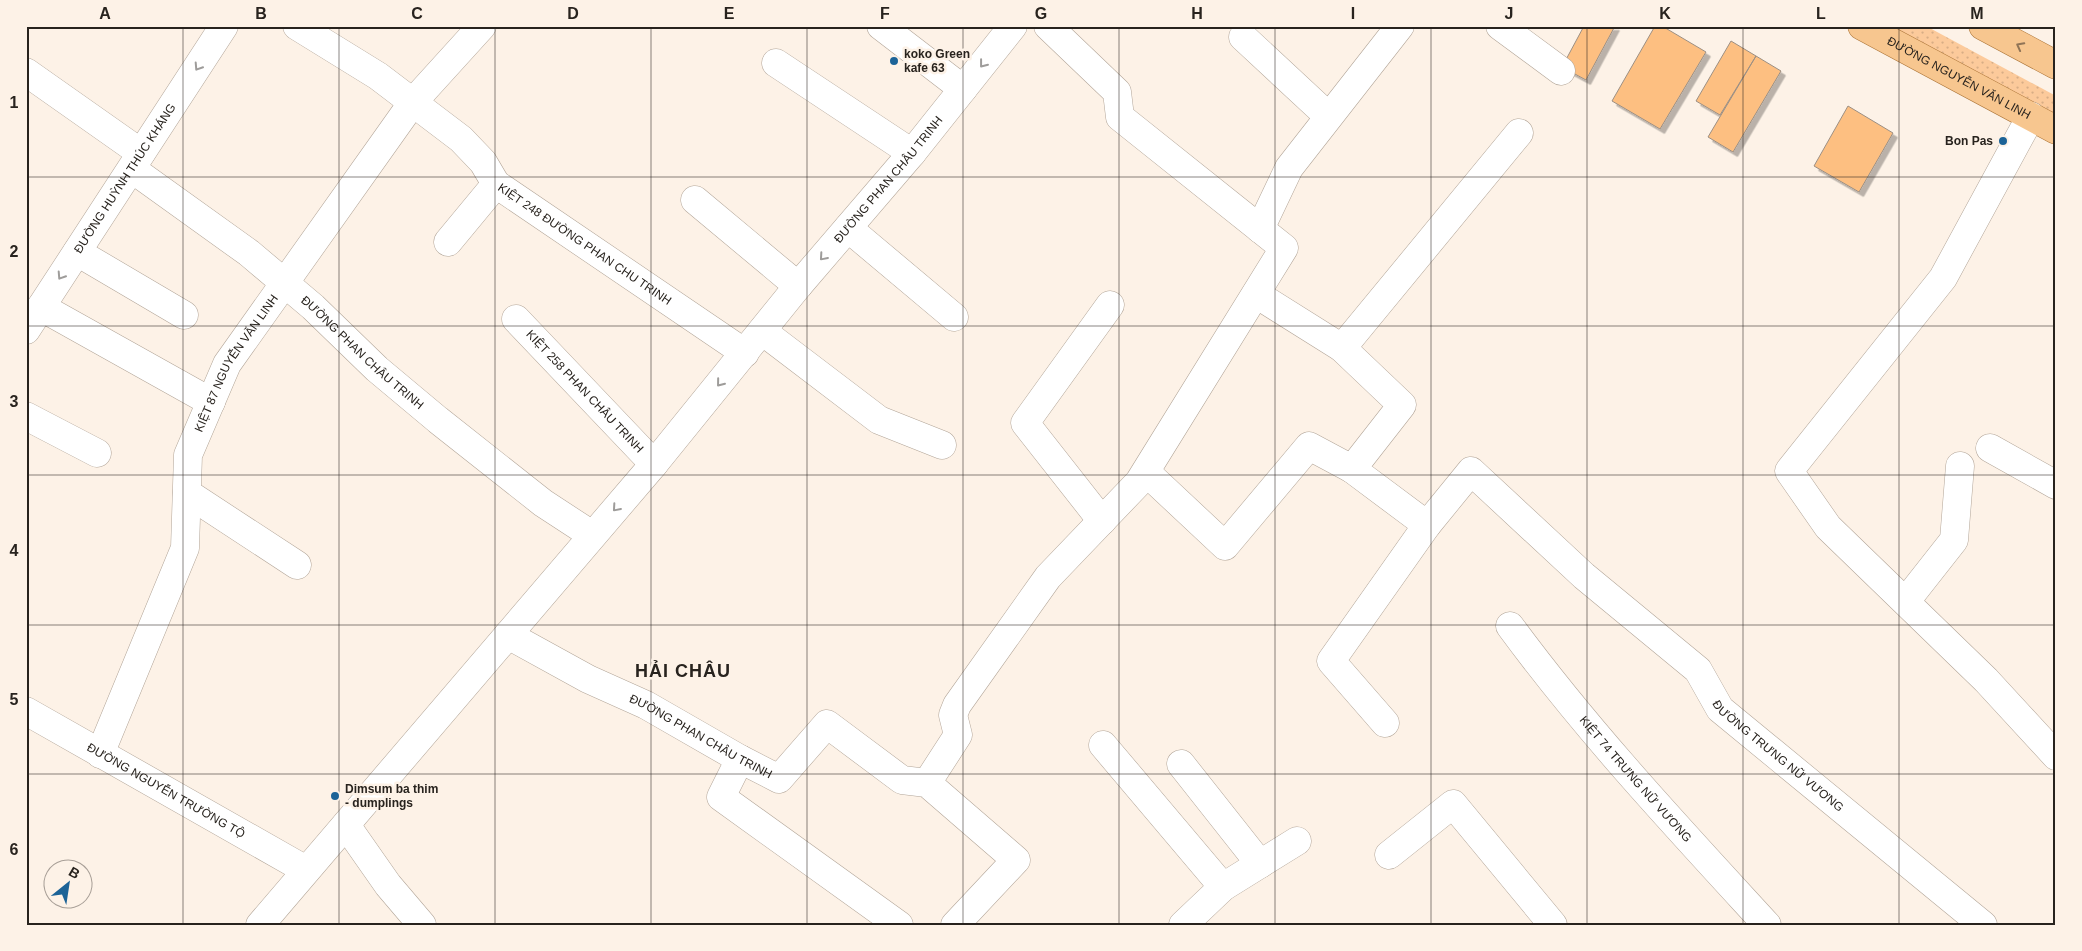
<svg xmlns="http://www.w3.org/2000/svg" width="2082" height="951" font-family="Arial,sans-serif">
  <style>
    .grass { fill: url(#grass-dots) }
    .building { fill: #fdbf81; stroke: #9c8f83; filter: url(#shadow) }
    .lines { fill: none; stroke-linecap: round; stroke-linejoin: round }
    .minor-casing { stroke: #b2a598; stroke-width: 29 }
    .major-casing { stroke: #ab7437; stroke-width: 29 }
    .minor { stroke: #fff; stroke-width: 28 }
    .major { stroke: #f7c68f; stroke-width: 28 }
    .oneway { stroke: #907456 }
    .oneway2 { stroke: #9e9c9a }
    .grid { fill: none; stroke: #28231e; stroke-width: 1; stroke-opacity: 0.55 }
    .poi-dot { fill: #1c6397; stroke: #fdf2e7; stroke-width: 2 }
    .labels { text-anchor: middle; stroke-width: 5; stroke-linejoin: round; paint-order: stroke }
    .poi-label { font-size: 12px; font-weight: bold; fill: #28231e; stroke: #fdf2e7; text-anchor: start }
    .street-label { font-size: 12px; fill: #28231e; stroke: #fdf2e7 }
    .district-label { font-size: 18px; font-weight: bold; letter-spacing: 1px; fill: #28231e; stroke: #fdf2e7 }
    .neatline { fill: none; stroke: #28231e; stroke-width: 2 }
    .grid-label { font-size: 16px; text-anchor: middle; font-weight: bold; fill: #28231e }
  </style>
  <defs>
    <pattern id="grass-dots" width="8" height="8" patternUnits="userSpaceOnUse" patternTransform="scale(1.25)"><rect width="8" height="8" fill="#fcca9b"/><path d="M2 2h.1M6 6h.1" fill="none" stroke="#d8ad85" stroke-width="1.8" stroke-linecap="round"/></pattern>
    <filter id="shadow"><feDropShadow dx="4.5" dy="4.5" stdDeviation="0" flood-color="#0004"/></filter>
  </defs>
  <rect width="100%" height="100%" fill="#fdf2e7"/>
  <path class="grass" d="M 1882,26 L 1926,26 L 2056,96 L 2056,119 Z"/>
  <path class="building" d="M 1584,26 L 1615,26 L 1586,80 L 1562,67 Z
    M 1655,26 L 1662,26 L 1706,52 L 1660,129 L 1612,101 Z
    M 1731,41 L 1756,56 L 1720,115 L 1696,101 Z
    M 1756,56 L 1781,71 L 1733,152 L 1708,137 Z
    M 1848,106 L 1893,133 L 1859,192 L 1814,166 Z"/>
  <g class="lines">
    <g class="minor-casing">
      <g id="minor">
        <path id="s1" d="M 297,26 L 378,76 L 461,139 L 483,162 L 496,184 L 745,353"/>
        <path d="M 881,26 L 963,89"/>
        <path d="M 1500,26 L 1561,71"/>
        <path d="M 1243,37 L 1328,116"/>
        <path d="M 776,63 L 912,153"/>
        <path d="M 26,72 L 141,153"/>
        <path d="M 2031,116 L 1943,278 L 1789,471 L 1828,527 L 1986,680 L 2056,756"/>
        <path id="s2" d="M 132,169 L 249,253 L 313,307 L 377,369 L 438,420 L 543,503 L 592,535"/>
        <path d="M 695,200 L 798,286"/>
        <path d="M 848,228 L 954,317"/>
        <path d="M 1260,229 L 1289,168 L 1400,26"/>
        <path d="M 448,242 L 496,184"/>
        <path d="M 77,252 L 184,315"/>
        <path id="s3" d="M 1256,294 L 1342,348 L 1402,405 L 1352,469 L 1427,525 L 1471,471 L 1584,576 L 1698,670 L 1720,709 L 1983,925"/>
        <path d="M 41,307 L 211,402"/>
        <path id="s4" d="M 516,319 L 654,464"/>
        <path id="s5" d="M 26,330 L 224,26"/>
        <path d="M 762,331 L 879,420 L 942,445"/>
        <path d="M 1342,348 L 1519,133"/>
        <path d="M 26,416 L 97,453"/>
        <path d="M 1990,448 L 2056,485"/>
        <path d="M 1146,472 L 1225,546 L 1309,446 L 1352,469"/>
        <path d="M 187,493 L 297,565"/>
        <path d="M 1102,521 L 1025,423 L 1110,305"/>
        <path d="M 1906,601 L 1954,540 L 1960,466"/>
        <path id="s6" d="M 1510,626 C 1588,732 1678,828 1767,925"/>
        <path id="s7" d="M 508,635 L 588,679 L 646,705 L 740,759 L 779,779 L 827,724 L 902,780 L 927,783 L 1016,860 L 955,925"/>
        <path id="s8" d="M 26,711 L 306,870"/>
        <path d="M 1385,723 L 1331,661 L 1427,525"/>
        <path d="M 1103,745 L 1223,887"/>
        <path id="s9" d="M 100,754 L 185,548 L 188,455 L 227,364 L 413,102 L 482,26"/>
        <path d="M 740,759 L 721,797 L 899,925"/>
        <path d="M 1181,764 L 1260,864 L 1223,887 L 1183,925"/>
        <path d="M 927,783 L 958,735 L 953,715 L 957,705 L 1048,577 L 1139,482 L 1284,248 L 1120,117 L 1117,92 L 1048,26"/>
        <path d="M 346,825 L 388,885 L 422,925"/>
        <path d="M 1389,855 L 1453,804 L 1553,925"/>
        <path d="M 1260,864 L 1297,841"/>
        <path id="s10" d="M 260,925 L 654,464 L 798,286 L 912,153 L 1013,26"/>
      </g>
    </g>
    <g class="major-casing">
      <g id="major">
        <path id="s11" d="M 1862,26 L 2056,130"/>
        <path d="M 1983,26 L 2056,65"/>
      </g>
    </g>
    <use href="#minor" class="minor"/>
    <use href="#major" class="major"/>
  </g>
  <defs><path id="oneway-chevron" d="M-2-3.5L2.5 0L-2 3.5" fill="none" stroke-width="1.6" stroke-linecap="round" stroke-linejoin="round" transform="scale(1.25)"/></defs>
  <use class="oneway" href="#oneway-chevron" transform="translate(2020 46) rotate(-152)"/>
  <g class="oneway2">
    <use href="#oneway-chevron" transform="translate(983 64) rotate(128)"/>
    <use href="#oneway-chevron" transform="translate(198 67) rotate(123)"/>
    <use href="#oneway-chevron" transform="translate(823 257) rotate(131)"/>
    <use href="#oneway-chevron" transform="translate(61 276) rotate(123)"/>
    <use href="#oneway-chevron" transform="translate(720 383) rotate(129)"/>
    <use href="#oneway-chevron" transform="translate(616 508) rotate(131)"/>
  </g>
  <path class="grid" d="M 183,26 L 183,925M 339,26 L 339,925M 495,26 L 495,925M 651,26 L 651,925M 807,26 L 807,925M 963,26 L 963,925M 1119,26 L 1119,925M 1275,26 L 1275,925M 1431,26 L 1431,925M 1587,26 L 1587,925M 1743,26 L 1743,925M 1899,26 L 1899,925M 26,177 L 2056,177M 26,326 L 2056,326M 26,475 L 2056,475M 26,625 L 2056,625M 26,774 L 2056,774"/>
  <g class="poi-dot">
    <circle cx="894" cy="61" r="5"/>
    <circle cx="2003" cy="141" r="5"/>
    <circle cx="335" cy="796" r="5"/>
  </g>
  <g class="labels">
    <g class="poi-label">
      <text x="904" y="58">koko Green<tspan x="904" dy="14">kafe 63</tspan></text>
      <text x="1993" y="145" text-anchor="end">Bon Pas</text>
      <text x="345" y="793">Dimsum ba thim<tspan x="345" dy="14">- dumplings</tspan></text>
    </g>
    <g class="street-label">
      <text dy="4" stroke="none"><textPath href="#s11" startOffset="110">ĐƯỜNG NGUYỄN VĂN LINH</textPath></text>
      <text dy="4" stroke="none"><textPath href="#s5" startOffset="181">ĐƯỜNG HUỲNH THÚC KHÁNG</textPath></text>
      <text dy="4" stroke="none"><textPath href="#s10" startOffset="975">ĐƯỜNG PHAN CHÂU TRINH</textPath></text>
      <text dy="4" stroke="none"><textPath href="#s1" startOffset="364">KIỆT 248 ĐƯỜNG PHAN CHU TRINH</textPath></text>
      <text dy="4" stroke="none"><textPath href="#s2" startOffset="295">ĐƯỜNG PHAN CHÂU TRINH</textPath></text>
      <text dy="4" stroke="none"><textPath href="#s9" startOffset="420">KIỆT 87 NGUYỄN VĂN LINH</textPath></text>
      <text dy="4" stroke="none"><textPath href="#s4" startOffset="100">KIỆT 258 PHAN CHÂU TRINH</textPath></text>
      <text dy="4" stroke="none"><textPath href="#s7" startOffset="218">ĐƯỜNG PHAN CHÂU TRINH</textPath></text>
      <text dy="4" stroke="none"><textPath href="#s3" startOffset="850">ĐƯỜNG TRƯNG NỮ VƯƠNG</textPath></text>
      <text dy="4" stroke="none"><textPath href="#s6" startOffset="198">KIỆT 74 TRƯNG NỮ VƯƠNG</textPath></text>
      <text dy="4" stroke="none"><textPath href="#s8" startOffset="161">ĐƯỜNG NGUYỄN TRƯỜNG TỘ</textPath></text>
    </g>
    <g class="district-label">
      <text x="683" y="677">HẢI CHÂU</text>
    </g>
  </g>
  <rect width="2082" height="951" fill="none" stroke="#fdf2e7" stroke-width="55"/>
  <g transform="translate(68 884) rotate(30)"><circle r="24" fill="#fdf2e7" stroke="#a89f97"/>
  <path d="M0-4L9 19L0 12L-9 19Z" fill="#1c6397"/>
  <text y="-8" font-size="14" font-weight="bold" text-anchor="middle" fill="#28231e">B</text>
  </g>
  <rect x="28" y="28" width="2026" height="896" class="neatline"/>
  <g class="grid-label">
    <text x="105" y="19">A</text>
    <text x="261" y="19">B</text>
    <text x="417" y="19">C</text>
    <text x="573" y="19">D</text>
    <text x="729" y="19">E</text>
    <text x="885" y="19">F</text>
    <text x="1041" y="19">G</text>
    <text x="1197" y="19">H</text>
    <text x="1353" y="19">I</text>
    <text x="1509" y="19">J</text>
    <text x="1665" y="19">K</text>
    <text x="1821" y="19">L</text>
    <text x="1977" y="19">M</text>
    <text x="14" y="108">1</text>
    <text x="14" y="257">2</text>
    <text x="14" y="407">3</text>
    <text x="14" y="556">4</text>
    <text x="14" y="705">5</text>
    <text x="14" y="855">6</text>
  </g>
</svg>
